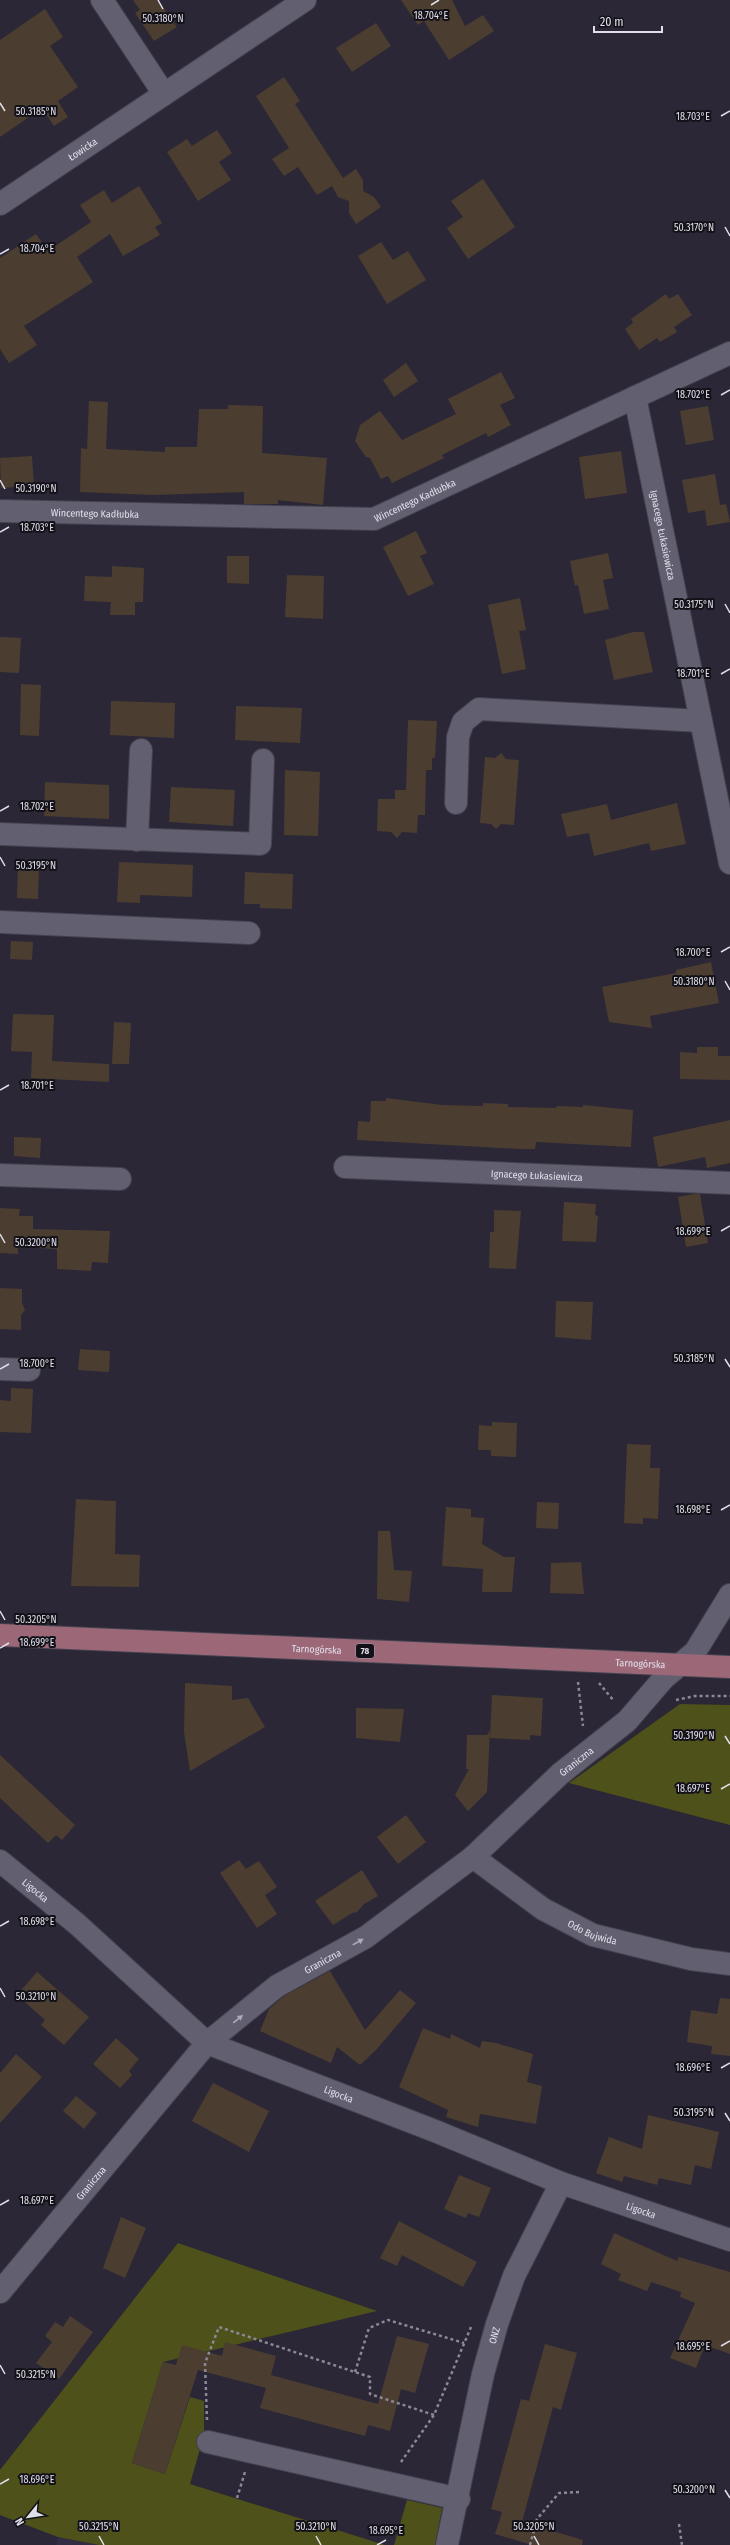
<svg xmlns="http://www.w3.org/2000/svg" width="730" height="2545" font-family="'Fira Sans Condensed',sans-serif">
  <style>
    .built { fill: #322d42 }
    .green { fill: #4e511a }
    .building { fill: #4b3e31 }
    .lines { fill: none; stroke-linecap: round; stroke-linejoin: round }
    .minor-casing { stroke: #44424f; stroke-width: 24 }
    .major-casing { stroke: #44424f; stroke-width: 24 }
    .path { stroke: #8c8996; stroke-width: 2.5; stroke-dasharray: 3 3; stroke-linecap: butt }
    .minor { stroke: #625f70; stroke-width: 22 }
    .major { stroke: #9c6878; stroke-width: 22 }
    .oneway { fill: #aeacb9 }
    .ticks { fill: none; stroke: #e1dfea; stroke-width: 1.5 }
    .labels { text-anchor: middle; stroke-width: 4; stroke-linejoin: round; paint-order: stroke }
    .shield { fill: #131118; stroke: #a3a1ab; stroke-width: 1 }
    .shield-label { font-size: 9px; font-weight: bold; fill: #e1dfea }
    .street-label { font-size: 10px; fill: #e1dfea; stroke: #131118 }
    .ticks-label { font-size: 10px; text-anchor: middle; fill: #e1dfea; stroke: #131118; stroke-width: 4; stroke-linejoin: round; paint-order: stroke }
  </style>
  <rect width="100%" height="100%" fill="#2b2736"/>
  <path class="built" d="M 58,2537 L 99,2545 L 56,2545 Z"/>
  <path class="green" d="M 680,1704 L 730,1705 L 730,1825 L 569,1783 Z
    M 178,2243 L 377,2311 L 163,2362 L 132,2463 L 165,2474 L 190,2397 L 204,2401 L 204,2435 L 190,2484 L 385,2545 L 99,2545 L 58,2537 L 0,2515 L 0,2470 Z
    M 407,2500 L 442,2508 L 435,2545 L 394,2545 Z"/>
  <path class="building" d="M 133,0 L 158,0 L 177,27 L 154,41 L 135,13 L 140,10 Z
    M 401,0 L 452,0 L 465,26 L 483,15 L 494,31 L 449,60 L 424,21 L 418,25 Z
    M 45,9 L 63,37 L 50,46 L 78,87 L 58,101 L 68,117 L 54,126 L 44,111 L 41,112 L 39,110 L 0,137 L 0,40 Z
    M 376,23 L 391,46 L 352,72 L 336,48 Z
    M 284,77 L 300,101 L 295,104 L 343,178 L 356,169 L 363,180 L 363,191 L 374,197 L 381,207 L 356,224 L 349,213 L 349,201 L 338,197 L 332,186 L 317,195 L 298,167 L 284,176 L 272,159 L 289,148 L 256,96 Z
    M 217,130 L 232,153 L 219,162 L 231,180 L 198,201 L 167,152 L 187,139 L 192,146 Z
    M 483,179 L 515,227 L 468,259 L 447,228 L 463,217 L 451,201 Z
    M 139,186 L 162,223 L 155,227 L 160,235 L 123,256 L 110,234 L 77,257 L 93,282 L 24,326 L 37,345 L 9,363 L 0,349 L 0,258 L 36,234 L 48,251 L 91,222 L 80,205 L 104,190 L 112,203 Z
    M 381,242 L 393,260 L 408,251 L 426,280 L 387,304 L 358,256 Z
    M 666,294 L 669,299 L 678,294 L 692,315 L 674,327 L 677,332 L 660,342 L 657,338 L 639,350 L 625,329 L 633,323 L 631,319 Z
    M 406,363 L 418,381 L 394,397 L 383,380 Z
    M 501,372 L 515,398 L 500,405 L 511,425 L 488,437 L 486,433 L 442,455 L 444,458 L 392,483 L 388,476 L 381,479 L 370,458 L 366,457 L 355,441 L 360,425 L 380,411 L 402,440 L 456,414 L 448,399 Z
    M 89,401 L 108,402 L 106,449 L 165,452 L 165,447 L 197,447 L 199,409 L 228,409 L 228,405 L 263,406 L 262,453 L 327,458 L 323,505 L 278,500 L 278,504 L 244,504 L 244,492 L 154,495 L 80,492 L 81,448 L 87,449 Z
    M 708,406 L 714,440 L 686,445 L 680,411 Z
    M 621,451 L 627,493 L 585,499 L 579,457 Z
    M 32,456 L 34,486 L 1,488 L 0,458 Z
    M 715,474 L 720,505 L 726,504 L 730,522 L 707,526 L 705,510 L 688,513 L 682,480 Z
    M 416,531 L 427,553 L 420,556 L 434,584 L 408,596 L 383,547 Z
    M 608,553 L 613,578 L 603,580 L 609,609 L 584,614 L 578,585 L 575,586 L 570,561 Z
    M 227,556 L 249,556 L 249,584 L 227,583 Z
    M 112,566 L 144,568 L 143,602 L 135,602 L 135,615 L 110,615 L 111,602 L 84,601 L 85,576 L 112,577 Z
    M 287,575 L 324,576 L 323,619 L 285,617 Z
    M 520,598 L 526,630 L 519,631 L 526,669 L 502,674 L 488,605 Z
    M 633,632 L 644,632 L 653,672 L 614,680 L 605,640 Z
    M 0,637 L 21,638 L 19,673 L 0,672 Z
    M 21,684 L 41,685 L 39,736 L 20,735 Z
    M 111,701 L 175,703 L 174,738 L 110,735 Z
    M 236,706 L 302,708 L 300,743 L 235,740 Z
    M 408,720 L 437,721 L 435,758 L 432,758 L 432,770 L 426,770 L 425,815 L 418,815 L 417,833 L 402,832 L 397,838 L 391,832 L 377,831 L 378,799 L 395,799 L 395,790 L 406,790 Z
    M 501,753 L 506,759 L 519,760 L 514,825 L 501,824 L 496,829 L 491,824 L 480,823 L 485,757 L 495,758 Z
    M 285,770 L 320,772 L 318,836 L 284,835 Z
    M 45,782 L 109,785 L 109,819 L 44,816 Z
    M 171,787 L 235,790 L 233,826 L 169,822 Z
    M 677,803 L 686,844 L 651,851 L 649,843 L 594,856 L 589,833 L 567,837 L 561,814 L 607,804 L 611,820 Z
    M 119,862 L 193,865 L 192,897 L 140,895 L 140,903 L 117,902 Z
    M 18,866 L 39,867 L 38,899 L 17,898 Z
    M 245,872 L 293,874 L 292,909 L 260,908 L 260,904 L 244,904 Z
    M 11,941 L 33,942 L 32,960 L 10,959 Z
    M 711,962 L 719,1003 L 650,1016 L 652,1028 L 609,1022 L 602,987 L 676,973 L 676,970 Z
    M 13,1014 L 54,1015 L 52,1061 L 109,1064 L 109,1082 L 31,1078 L 32,1052 L 11,1051 Z
    M 114,1022 L 131,1023 L 129,1064 L 112,1064 Z
    M 697,1047 L 718,1047 L 718,1056 L 730,1056 L 730,1080 L 680,1079 L 680,1052 L 697,1053 Z
    M 386,1098 L 442,1105 L 483,1106 L 483,1103 L 508,1104 L 508,1107 L 556,1108 L 557,1106 L 583,1107 L 583,1105 L 633,1110 L 631,1147 L 536,1142 L 535,1149 L 521,1149 L 357,1140 L 358,1121 L 370,1122 L 371,1101 L 386,1101 Z
    M 730,1120 L 730,1163 L 707,1168 L 705,1157 L 658,1167 L 653,1137 Z
    M 14,1137 L 41,1138 L 40,1158 L 14,1156 Z
    M 694,1194 L 700,1194 L 708,1243 L 686,1247 L 678,1197 Z
    M 564,1202 L 596,1204 L 595,1215 L 598,1216 L 596,1242 L 562,1241 Z
    M 0,1208 L 20,1209 L 19,1216 L 33,1216 L 33,1229 L 110,1231 L 108,1263 L 92,1262 L 91,1271 L 57,1269 L 57,1249 L 18,1247 L 18,1254 L 0,1253 Z
    M 494,1210 L 521,1211 L 516,1269 L 489,1268 L 490,1232 L 494,1232 Z
    M 0,1288 L 22,1289 L 22,1303 L 25,1310 L 21,1315 L 21,1330 L 0,1329 Z
    M 556,1301 L 593,1302 L 591,1340 L 555,1337 Z
    M 80,1349 L 110,1351 L 109,1372 L 78,1370 Z
    M 11,1388 L 33,1389 L 31,1433 L 0,1432 L 0,1400 L 11,1401 Z
    M 492,1422 L 517,1423 L 516,1457 L 491,1456 L 491,1450 L 478,1450 L 479,1425 L 492,1426 Z
    M 627,1444 L 651,1445 L 650,1468 L 660,1468 L 658,1519 L 643,1518 L 643,1524 L 624,1523 Z
    M 76,1499 L 116,1501 L 115,1554 L 140,1555 L 139,1587 L 71,1586 Z
    M 537,1502 L 559,1503 L 558,1529 L 536,1528 Z
    M 446,1507 L 471,1509 L 471,1517 L 484,1518 L 482,1544 L 504,1557 L 515,1557 L 512,1592 L 482,1592 L 483,1569 L 442,1566 Z
    M 378,1531 L 390,1531 L 394,1570 L 412,1571 L 409,1602 L 377,1599 Z
    M 581,1562 L 584,1594 L 550,1593 L 551,1563 Z
    M 185,1683 L 232,1686 L 232,1700 L 248,1698 L 265,1727 L 190,1771 L 184,1732 Z
    M 492,1695 L 543,1698 L 541,1736 L 530,1735 L 530,1740 L 490,1738 Z
    M 356,1708 L 404,1709 L 400,1742 L 356,1738 Z
    M 490,1730 L 487,1792 L 468,1811 L 455,1795 L 469,1769 L 466,1769 L 467,1735 L 487,1735 Z
    M 0,1755 L 75,1825 L 62,1840 L 56,1835 L 48,1843 L 0,1798 Z
    M 406,1815 L 426,1842 L 398,1864 L 377,1837 Z
    M 239,1860 L 246,1869 L 259,1861 L 277,1887 L 265,1895 L 277,1914 L 257,1928 L 220,1873 Z
    M 362,1870 L 378,1896 L 364,1904 L 357,1912 L 352,1913 L 333,1925 L 315,1901 Z
    M 330,1971 L 365,2030 L 400,1990 L 416,2003 L 376,2050 L 360,2065 L 337,2047 L 331,2063 L 260,2031 L 269,2009 L 284,1996 Z
    M 37,1972 L 89,2017 L 64,2045 L 41,2025 L 45,2020 L 17,1995 Z
    M 720,1998 L 730,1999 L 730,2056 L 711,2054 L 712,2046 L 687,2042 L 691,2010 L 717,2014 Z
    M 423,2028 L 450,2039 L 451,2034 L 480,2048 L 482,2041 L 496,2043 L 533,2054 L 527,2082 L 542,2086 L 536,2124 L 480,2114 L 478,2127 L 446,2117 L 448,2110 L 399,2087 Z
    M 116,2038 L 139,2059 L 129,2071 L 132,2075 L 120,2088 L 93,2064 Z
    M 16,2054 L 42,2077 L 0,2123 L 0,2073 Z
    M 213,2083 L 269,2111 L 249,2152 L 192,2121 Z
    M 76,2096 L 97,2113 L 84,2129 L 63,2111 Z
    M 648,2115 L 719,2132 L 711,2169 L 695,2165 L 691,2185 L 659,2178 L 657,2185 L 624,2176 L 622,2182 L 596,2173 L 609,2137 L 642,2149 Z
    M 459,2175 L 491,2188 L 479,2217 L 468,2213 L 466,2218 L 444,2209 Z
    M 121,2217 L 146,2228 L 125,2278 L 103,2268 Z
    M 399,2221 L 477,2262 L 463,2287 L 402,2255 L 397,2266 L 380,2258 Z
    M 614,2233 L 677,2261 L 679,2257 L 730,2272 L 730,2354 L 705,2345 L 696,2368 L 670,2358 L 695,2303 L 680,2297 L 681,2292 L 651,2282 L 647,2291 L 618,2280 L 621,2274 L 601,2264 Z
    M 70,2316 L 93,2332 L 59,2379 L 36,2363 L 52,2342 L 45,2336 L 55,2322 L 63,2327 Z
    M 397,2336 L 429,2344 L 415,2393 L 401,2389 L 390,2431 L 368,2425 L 365,2436 L 260,2408 L 266,2388 L 198,2370 L 165,2474 L 132,2463 L 163,2362 L 176,2365 L 182,2345 L 222,2356 L 225,2342 L 276,2356 L 271,2375 L 378,2404 Z
    M 545,2344 L 577,2353 L 561,2410 L 553,2407 L 522,2522 L 583,2540 L 582,2545 L 532,2545 L 495,2534 L 502,2512 L 491,2509 L 521,2399 L 529,2401 Z"/>
  <g class="lines">
    <g class="minor-casing">
      <g id="minor">
        <path d="M 102,0 L 164,94"/>
        <path id="s1" d="M 0,204 L 305,0"/>
        <path id="s2" d="M 635,397 L 730,863"/>
        <path id="s3" d="M 0,511 L 374,519 L 730,353"/>
        <path d="M 456,803 L 458,737 L 463,722 L 479,709 L 701,721"/>
        <path d="M 0,834 L 260,844 L 263,760"/>
        <path d="M 137,840 L 141,750"/>
        <path d="M 0,922 L 249,933"/>
        <path id="s4" d="M 345,1167 L 730,1183"/>
        <path d="M 0,1175 L 120,1179"/>
        <path d="M 0,1369 L 29,1370"/>
        <path id="s5" d="M 473,1857 L 543,1909 L 593,1935 L 691,1959 L 730,1964"/>
        <path id="s6" d="M 0,1861 L 77,1924 L 207,2043 L 435,2131 L 561,2183 L 730,2240"/>
        <path id="s7" d="M 0,2292 L 207,2043 L 277,1986 L 366,1937 L 473,1857 L 560,1774 L 627,1721 L 664,1678 L 695,1652 L 730,1595"/>
        <path d="M 208,2442 L 459,2499"/>
        <path id="s8" d="M 447,2545 L 483,2374 L 497,2324 L 514,2276 L 561,2183"/>
      </g>
    </g>
    <g class="major-casing">
      <g id="major">
        <path id="s9" d="M 0,1635 L 730,1667"/>
      </g>
    </g>
    <path class="path" d="M 578,1682 L 583,1726
      M 599,1683 L 614,1701
      M 676,1700 L 695,1696 L 730,1696
      M 355,2372 L 369,2328 L 388,2320 L 464,2343
      M 207,2420 L 205,2363 L 219,2327 L 370,2377 L 370,2394 L 434,2415
      M 401,2462 L 434,2415 L 471,2327
      M 237,2498 L 245,2472
      M 679,2524 L 682,2545
      M 530,2545 L 537,2519 L 559,2493 L 581,2492"/>
    <use href="#minor" class="minor"/>
    <use href="#major" class="major"/>
  </g>
  <defs><path id="oneway-solid" d="M-6-.8H1V-3.2L6.5 0L1 3.2V.8H-6Z"/></defs>
  <g class="oneway">
    <use href="#oneway-solid" transform="translate(358 1942) rotate(-29)"/>
    <use href="#oneway-solid" transform="translate(238 2019) rotate(-39)"/>
  </g>
  <path class="ticks" d="M 158,0 L 163,9M 431,5 L 439,0M 0,103 L 5,111M 721,116 L 730,111M 725,227 L 730,236M 0,254 L 9,249M 721,395 L 730,390M 0,480 L 5,489M 0,532 L 9,527M 725,604 L 730,613M 721,674 L 730,669M 0,811 L 9,806M 0,857 L 5,866M 721,952 L 730,947M 725,981 L 730,990M 0,1090 L 9,1085M 721,1231 L 730,1226M 0,1234 L 5,1243M 725,1359 L 730,1367M 0,1369 L 9,1364M 721,1510 L 730,1505M 0,1611 L 5,1620M 0,1648 L 9,1643M 725,1736 L 730,1744M 721,1789 L 730,1784M 0,1926 L 9,1921M 0,1988 L 5,1997M 721,2068 L 730,2063M 725,2113 L 730,2121M 0,2205 L 9,2200M 721,2346 L 730,2341M 0,2365 L 5,2374M 0,2484 L 9,2479M 725,2490 L 730,2498M 99,2536 L 104,2545M 316,2536 L 321,2545M 534,2536 L 539,2545M 377,2545 L 386,2540"/>
  <g class="labels">
    <rect class="shield" x="356" y="1644" width="18" height="14" rx="3"/>
    <g class="shield-label">
      <text x="365" y="1654">78</text>
    </g>
    <g class="street-label">
      <text dy="4" stroke="none"><textPath href="#s1" startOffset="99">Łowicka</textPath></text>
      <text dy="4" stroke="none"><textPath href="#s3" startOffset="419">Wincentego Kadłubka</textPath></text>
      <text dy="4" stroke="none"><textPath href="#s3" startOffset="95">Wincentego Kadłubka</textPath></text>
      <text dy="4" stroke="none"><textPath href="#s2" startOffset="141">Ignacego Łukasiewicza</textPath></text>
      <text dy="4" stroke="none"><textPath href="#s4" startOffset="192">Ignacego Łukasiewicza</textPath></text>
      <text dy="4" stroke="none"><textPath href="#s9" startOffset="317">Tarnogórska</textPath></text>
      <text dy="4" stroke="none"><textPath href="#s9" startOffset="641">Tarnogórska</textPath></text>
      <text dy="4" stroke="none"><textPath href="#s7" startOffset="790">Graniczna</textPath></text>
      <text dy="4" stroke="none"><textPath href="#s6" startOffset="46">Ligocka</textPath></text>
      <text dy="4" stroke="none"><textPath href="#s5" startOffset="142">Odo Bujwida</textPath></text>
      <text dy="4" stroke="none"><textPath href="#s7" startOffset="466">Graniczna</textPath></text>
      <text dy="4" stroke="none"><textPath href="#s6" startOffset="417">Ligocka</textPath></text>
      <text dy="4" stroke="none"><textPath href="#s7" startOffset="142">Graniczna</textPath></text>
      <text dy="4" stroke="none"><textPath href="#s6" startOffset="741">Ligocka</textPath></text>
      <text dy="4" stroke="none"><textPath href="#s8" startOffset="215">ONZ</textPath></text>
    </g>
  </g>
  <g class="ticks-label">
    <text x="431" y="19">18.704°E</text>
    <text x="163" y="22">50.3180°N</text>
    <text x="36" y="115">50.3185°N</text>
    <text x="693" y="120">18.703°E</text>
    <text x="694" y="231">50.3170°N</text>
    <text x="37" y="252">18.704°E</text>
    <text x="693" y="398">18.702°E</text>
    <text x="36" y="492">50.3190°N</text>
    <text x="37" y="531">18.703°E</text>
    <text x="694" y="608">50.3175°N</text>
    <text x="693" y="677">18.701°E</text>
    <text x="37" y="810">18.702°E</text>
    <text x="36" y="869">50.3195°N</text>
    <text x="693" y="956">18.700°E</text>
    <text x="694" y="985">50.3180°N</text>
    <text x="37" y="1089">18.701°E</text>
    <text x="693" y="1235">18.699°E</text>
    <text x="36" y="1246">50.3200°N</text>
    <text x="694" y="1362">50.3185°N</text>
    <text x="37" y="1367">18.700°E</text>
    <text x="693" y="1513">18.698°E</text>
    <text x="36" y="1623">50.3205°N</text>
    <text x="37" y="1646">18.699°E</text>
    <text x="694" y="1739">50.3190°N</text>
    <text x="693" y="1792">18.697°E</text>
    <text x="37" y="1925">18.698°E</text>
    <text x="36" y="2000">50.3210°N</text>
    <text x="693" y="2071">18.696°E</text>
    <text x="694" y="2116">50.3195°N</text>
    <text x="37" y="2204">18.697°E</text>
    <text x="693" y="2350">18.695°E</text>
    <text x="36" y="2378">50.3215°N</text>
    <text x="37" y="2483">18.696°E</text>
    <text x="694" y="2493">50.3200°N</text>
    <text x="99" y="2530">50.3215°N</text>
    <text x="316" y="2530">50.3210°N</text>
    <text x="534" y="2530">50.3205°N</text>
    <text x="386" y="2534">18.695°E</text>
  </g>
  <g transform="translate(28 2517) rotate(240)" stroke="#131118" stroke-width="3" paint-order="stroke">
  <path d="M0-3L7 15L0 10L-7 15Z" fill="#e1dfea"/>
  <text y="-6" font-size="11" font-weight="bold" text-anchor="middle" fill="#e1dfea">N</text>
  </g>
  <path d="M594 26v6h68v-6" fill="none" stroke="#e1dfea" stroke-width="2"/>
  <text x="600" y="26" font-size="12" fill="#e1dfea" stroke="#131118" stroke-width="3" paint-order="stroke">20 m</text>
</svg>
